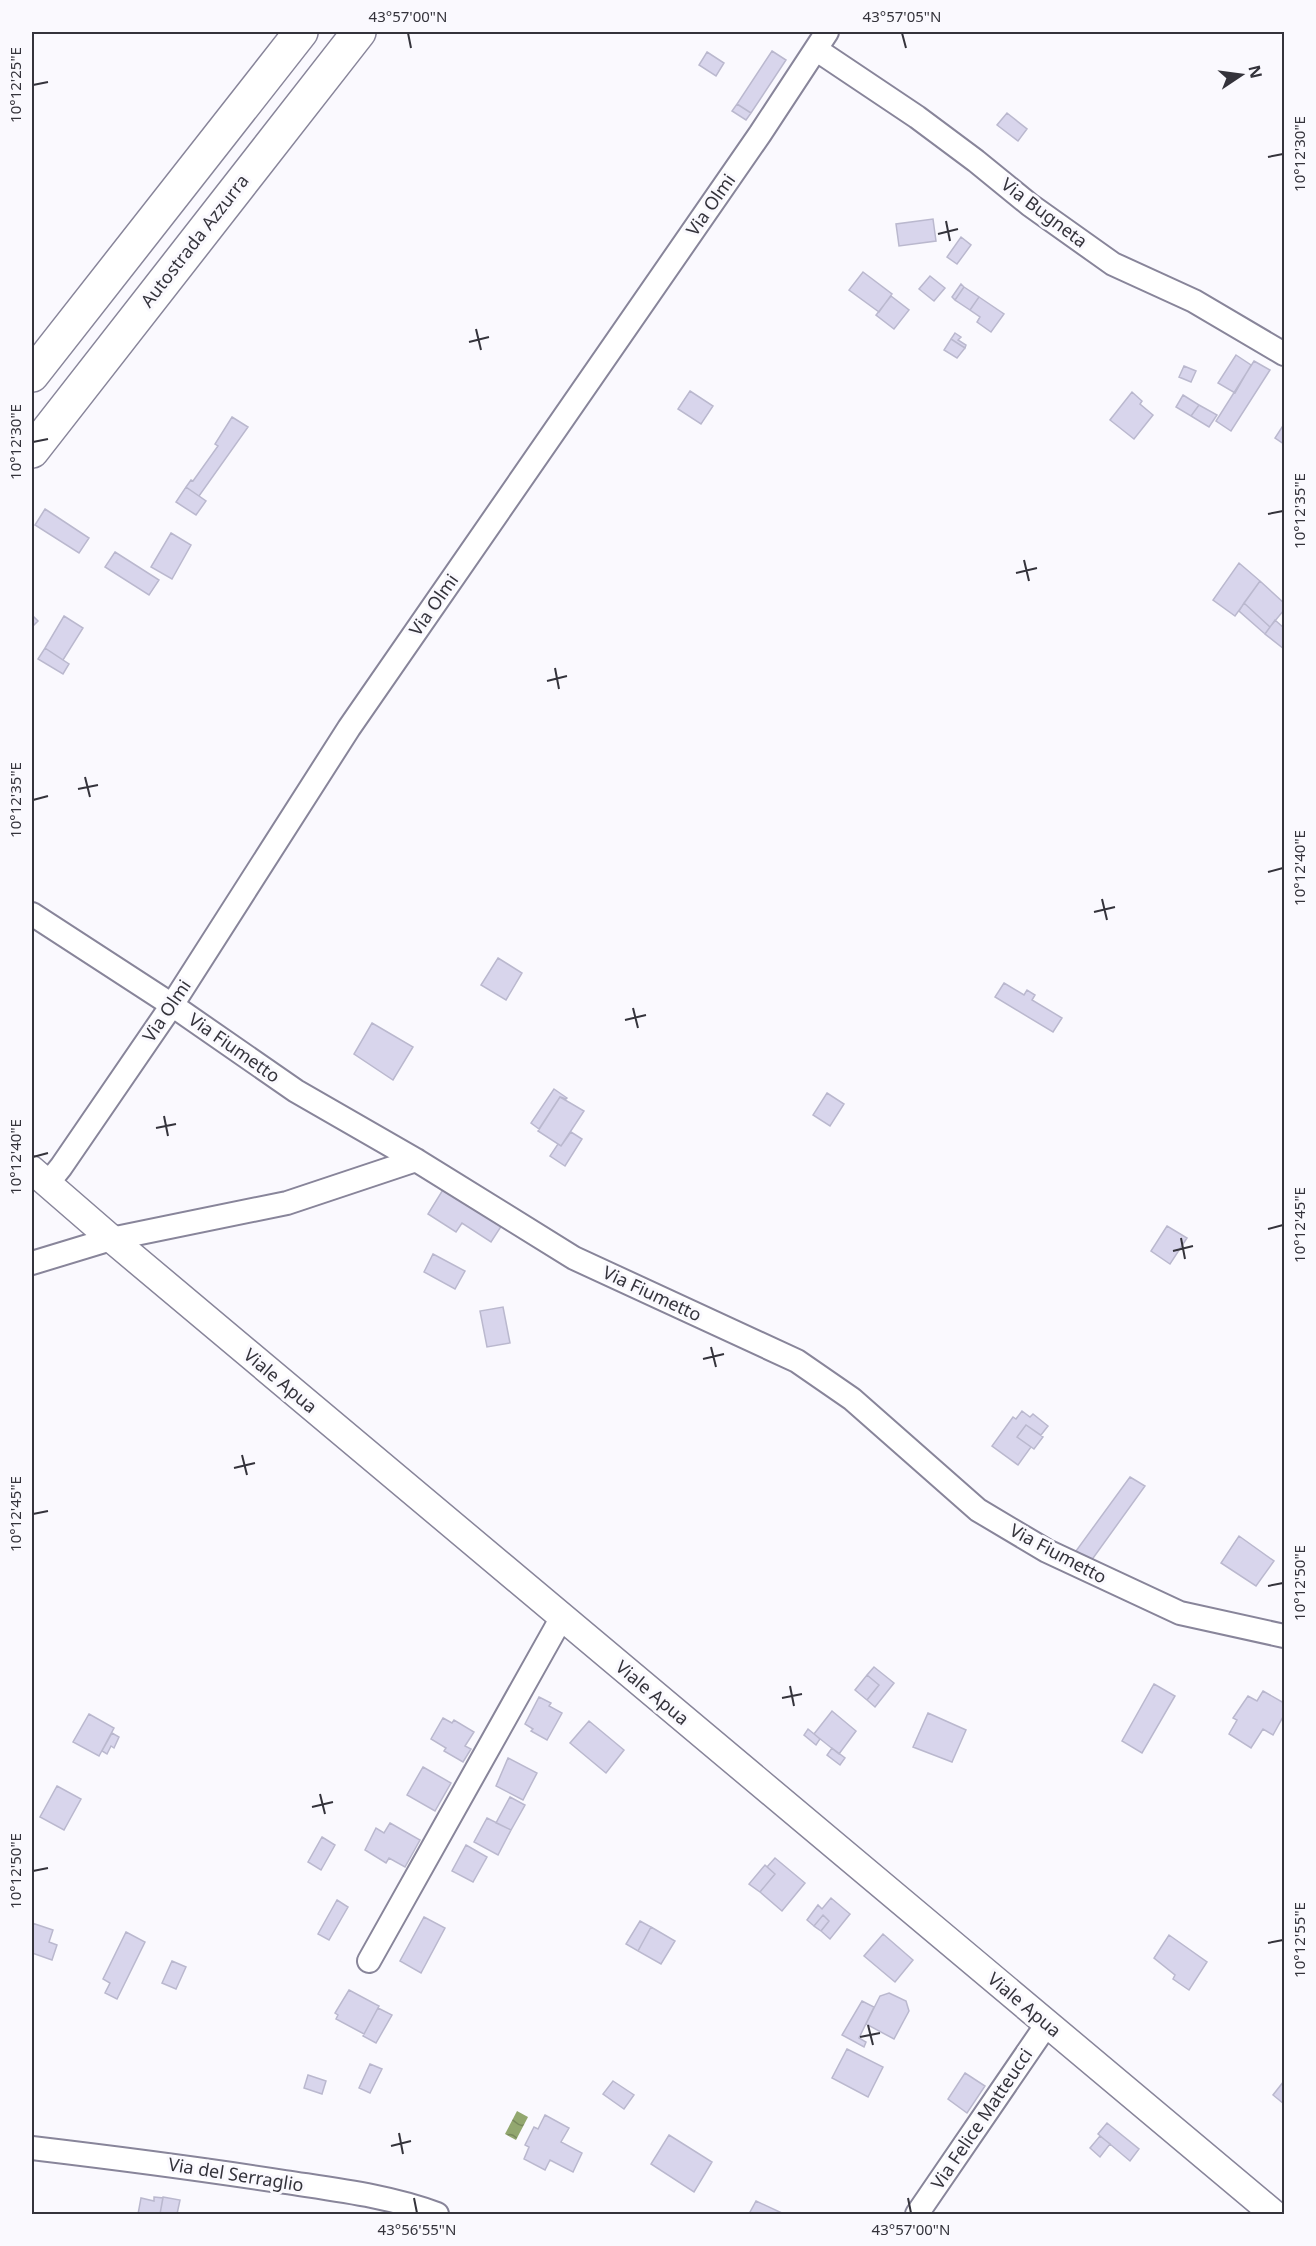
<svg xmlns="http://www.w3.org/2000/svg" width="1316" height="2246" font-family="'Noto Sans',sans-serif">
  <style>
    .water { fill: url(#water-waves) }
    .building { fill: #d8d5ec; stroke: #bab8ce; stroke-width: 1.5 }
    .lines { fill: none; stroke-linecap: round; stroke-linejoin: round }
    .minor-casing { stroke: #88859a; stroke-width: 26 }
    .tertiary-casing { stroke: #88859a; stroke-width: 30 }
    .motorway-casing { stroke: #88859a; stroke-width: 36 }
    .minor { stroke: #fff; stroke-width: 22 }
    .tertiary { stroke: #fff; stroke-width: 27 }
    .motorway { stroke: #fff; stroke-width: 33 }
    .ticks { fill: none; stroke: #34333b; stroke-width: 2 }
    .labels { text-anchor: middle; stroke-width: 6; stroke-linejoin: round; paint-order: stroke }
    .street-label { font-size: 18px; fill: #34333b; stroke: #faf9fe }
    .neatline { fill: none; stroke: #34333b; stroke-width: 2 }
    .ticks-label { font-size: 15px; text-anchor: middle; fill: #34333b }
  </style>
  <defs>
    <pattern id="water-waves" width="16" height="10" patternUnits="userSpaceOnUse" patternTransform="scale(1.5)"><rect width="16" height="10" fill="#92a76f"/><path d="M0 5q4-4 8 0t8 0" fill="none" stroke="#78895c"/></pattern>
  </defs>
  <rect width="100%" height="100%" fill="#faf9fe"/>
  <path class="water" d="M 517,2111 L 528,2117 L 516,2140 L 505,2134 Z"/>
  <path class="building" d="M 772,51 L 786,60 L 751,113 L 737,104 Z
    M 707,52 L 724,63 L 716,76 L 699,65 Z
    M 737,104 L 751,113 L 746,120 L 732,111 Z
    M 1007,113 L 1027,129 L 1018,141 L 997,125 Z
    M 933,219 L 936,241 L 899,246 L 896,224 Z
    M 961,237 L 971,245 L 957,264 L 947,257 Z
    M 863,272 L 892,294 L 879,312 L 849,290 Z
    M 930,276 L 945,288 L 934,301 L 919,289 Z
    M 961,284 L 964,287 L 955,300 L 952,297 Z
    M 964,287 L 979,297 L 970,310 L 955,300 Z
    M 891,296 L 909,310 L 894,329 L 876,315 Z
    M 979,297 L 1004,314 L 991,332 L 977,322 L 980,317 L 970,310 Z
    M 955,333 L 961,337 L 958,340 L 966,345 L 965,348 L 951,339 Z
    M 951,339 L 965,348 L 957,358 L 944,350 Z
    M 1236,355 L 1251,365 L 1235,393 L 1218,383 Z
    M 1254,361 L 1270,370 L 1231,431 L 1216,421 Z
    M 1184,366 L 1196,371 L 1191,382 L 1179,377 Z
    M 690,391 L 713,406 L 701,424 L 678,409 Z
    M 1132,392 L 1142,401 L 1140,404 L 1153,415 L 1134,439 L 1110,420 Z
    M 1183,395 L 1199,405 L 1191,416 L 1176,407 Z
    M 1199,405 L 1217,415 L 1209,427 L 1191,416 Z
    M 232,417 L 248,427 L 199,496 L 186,487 L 191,480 L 193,481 L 218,446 L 215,444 Z
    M 1284,424 L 1284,444 L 1275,438 Z
    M 186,487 L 206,501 L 196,515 L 176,502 Z
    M 45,509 L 89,538 L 79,553 L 35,525 Z
    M 171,533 L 191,545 L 172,579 L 151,567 Z
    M 115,552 L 159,580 L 149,595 L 105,567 Z
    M 1239,563 L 1260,581 L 1235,616 L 1213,600 Z
    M 1260,581 L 1284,603 L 1284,610 L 1270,627 L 1244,603 Z
    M 1244,603 L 1270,627 L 1265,634 L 1239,611 Z
    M 32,615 L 38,621 L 32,627 Z
    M 64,616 L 83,628 L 63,660 L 45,648 Z
    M 1275,620 L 1284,628 L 1284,649 L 1265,634 Z
    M 45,648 L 69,664 L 63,674 L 38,659 Z
    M 498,958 L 522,973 L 506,1000 L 481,985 Z
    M 1004,983 L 1024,995 L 1027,990 L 1035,995 L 1032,1000 L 1062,1018 L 1053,1032 L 995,997 Z
    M 372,1023 L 413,1047 L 393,1080 L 354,1054 Z
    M 554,1089 L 567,1098 L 566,1099 L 560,1097 L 539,1129 L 531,1123 Z
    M 827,1093 L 844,1104 L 830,1126 L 813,1115 Z
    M 560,1097 L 584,1111 L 561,1146 L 538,1131 Z
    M 571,1132 L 582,1139 L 565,1166 L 550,1156 L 558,1144 L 561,1146 Z
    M 444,1188 L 502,1225 L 491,1242 L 462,1223 L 456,1232 L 428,1214 Z
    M 1167,1226 L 1187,1238 L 1170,1264 L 1151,1251 Z
    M 433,1254 L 465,1271 L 455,1289 L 424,1272 Z
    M 503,1307 L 510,1343 L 487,1347 L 480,1311 Z
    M 1022,1411 L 1030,1417 L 1033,1414 L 1048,1426 L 1041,1435 L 1026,1425 L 1017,1437 L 1031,1447 L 1018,1465 L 992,1446 L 1013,1417 L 1016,1419 Z
    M 1026,1425 L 1043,1437 L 1034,1449 L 1017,1437 Z
    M 1130,1477 L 1145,1486 L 1091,1561 L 1076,1551 Z
    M 1239,1536 L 1274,1561 L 1256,1586 L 1221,1563 Z
    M 874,1667 L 894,1683 L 875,1707 L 867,1700 L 879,1685 L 867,1675 Z
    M 867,1675 L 879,1685 L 867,1700 L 855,1690 Z
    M 1154,1684 L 1175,1696 L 1142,1753 L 1122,1741 Z
    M 1263,1691 L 1284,1703 L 1284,1715 L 1273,1735 L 1263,1729 L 1251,1748 L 1229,1734 L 1237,1720 L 1233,1718 L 1248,1696 L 1257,1701 Z
    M 539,1697 L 551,1703 L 549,1706 L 562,1713 L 547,1740 L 531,1731 L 533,1729 L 525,1724 Z
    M 832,1711 L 856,1731 L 839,1754 L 814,1734 Z
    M 928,1713 L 966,1730 L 952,1762 L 913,1747 Z
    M 89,1714 L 114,1728 L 99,1756 L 73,1742 Z
    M 443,1718 L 452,1723 L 454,1720 L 474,1732 L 465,1746 L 471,1749 L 463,1762 L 444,1751 L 446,1748 L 431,1739 Z
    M 589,1721 L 624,1750 L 606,1773 L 570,1743 Z
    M 808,1729 L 820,1739 L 816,1745 L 804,1735 Z
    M 112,1733 L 119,1737 L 114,1748 L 111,1746 L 107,1754 L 102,1751 Z
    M 832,1748 L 845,1758 L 840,1765 L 827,1755 Z
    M 508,1758 L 537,1773 L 523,1800 L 496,1786 Z
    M 423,1767 L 451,1783 L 435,1811 L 407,1795 Z
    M 57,1786 L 81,1799 L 64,1830 L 40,1817 Z
    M 510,1797 L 525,1805 L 511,1830 L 496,1823 Z
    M 487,1818 L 511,1830 L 498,1855 L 474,1842 Z
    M 390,1823 L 420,1840 L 405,1867 L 389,1858 L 386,1863 L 365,1850 L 376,1828 L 384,1833 Z
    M 322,1837 L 335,1845 L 321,1870 L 308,1862 Z
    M 466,1845 L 487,1857 L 473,1882 L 452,1871 Z
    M 775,1858 L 805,1883 L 782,1911 L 760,1892 L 775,1874 L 767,1867 Z
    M 765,1865 L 775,1874 L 760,1892 L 749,1884 Z
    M 831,1898 L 850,1914 L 830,1939 L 821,1931 L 829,1921 L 823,1915 L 814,1926 L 807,1920 L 818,1905 L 822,1909 Z
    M 337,1900 L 348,1907 L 329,1940 L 318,1934 Z
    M 823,1915 L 829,1921 L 821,1931 L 814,1926 Z
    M 424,1917 L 445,1928 L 421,1973 L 400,1961 Z
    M 640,1921 L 651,1927 L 638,1951 L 626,1944 Z
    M 32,1923 L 53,1930 L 49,1942 L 57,1945 L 52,1960 L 32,1953 Z
    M 651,1927 L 675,1941 L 661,1964 L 638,1951 Z
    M 126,1932 L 145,1942 L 117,1999 L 105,1993 L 110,1983 L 103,1979 Z
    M 883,1934 L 913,1960 L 895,1982 L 864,1956 Z
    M 1169,1935 L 1207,1962 L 1189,1990 L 1173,1979 L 1175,1975 L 1154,1958 Z
    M 172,1961 L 186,1967 L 176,1989 L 162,1983 Z
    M 349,1990 L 379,2006 L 364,2034 L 336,2019 L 338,2015 L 335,2013 Z
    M 889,1993 L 906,2001 L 909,2011 L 894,2039 L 866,2024 L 880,1996 Z
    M 862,2001 L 874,2007 L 859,2038 L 866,2042 L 864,2047 L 842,2035 Z
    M 378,2008 L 392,2015 L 376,2043 L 363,2036 Z
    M 847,2049 L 883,2067 L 868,2097 L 832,2078 Z
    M 370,2064 L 382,2069 L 370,2093 L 359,2088 Z
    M 965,2073 L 985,2086 L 967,2113 L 948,2099 Z
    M 308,2075 L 326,2081 L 322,2094 L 304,2088 Z
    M 613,2081 L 634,2095 L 624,2109 L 603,2094 Z
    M 1284,2081 L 1284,2104 L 1273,2095 Z
    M 545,2115 L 569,2128 L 561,2142 L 582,2153 L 573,2172 L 550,2160 L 545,2170 L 524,2159 L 529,2147 L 525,2145 L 534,2127 L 538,2129 Z
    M 1107,2123 L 1139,2149 L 1130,2161 L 1098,2134 Z
    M 669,2135 L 712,2162 L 694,2192 L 651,2164 Z
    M 1100,2136 L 1110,2144 L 1100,2157 L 1090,2148 Z
    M 154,2197 L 163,2198 L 160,2214 L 138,2214 L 141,2198 L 154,2201 Z
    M 163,2197 L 180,2200 L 177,2214 L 160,2214 Z
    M 756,2201 L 784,2214 L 749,2214 Z"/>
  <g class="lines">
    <g class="minor-casing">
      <path id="minor" d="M 817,50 L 917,117 L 976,161 L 1030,205 L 1113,264 L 1194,301 L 1284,354
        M 32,914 L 172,1005 L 296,1091 L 416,1160 L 574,1258 L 797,1361 L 852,1399 L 978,1510 L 1047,1551 L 1180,1613 L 1284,1636
        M 48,1183 L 61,1167 L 172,1005 L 349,728 L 760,134 L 827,32
        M 32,1263 L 111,1239 L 287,1203 L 416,1160
        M 369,1961 L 562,1617
        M 32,2148 C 116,2158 201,2169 285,2182 C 337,2190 389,2196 437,2214
        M 917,2214 L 1047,2024"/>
    </g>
    <g class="tertiary-casing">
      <path id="tertiary" d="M 32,1170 L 107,1235 L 1274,2214"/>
    </g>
    <g class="motorway-casing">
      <path id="motorway" d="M 32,375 L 301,32
        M 32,451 L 359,32"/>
    </g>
    <use href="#minor" class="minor"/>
    <use href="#tertiary" class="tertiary"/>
    <use href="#motorway" class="motorway"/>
  </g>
  <path class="ticks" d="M 408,33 L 411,48M 902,33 L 906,48M 33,85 L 48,82M 1268,157 L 1283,154M 946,221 L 950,241M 938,234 L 958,229M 476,329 L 481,350M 469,342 L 489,337M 33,442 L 48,439M 1268,514 L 1283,511M 1024,560 L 1029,581M 1016,573 L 1037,568M 555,668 L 559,689M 547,681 L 567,676M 85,777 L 90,797M 78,789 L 98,785M 33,800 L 48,796M 1268,872 L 1283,868M 1102,899 L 1107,920M 1094,912 L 1115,907M 633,1008 L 638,1028M 625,1020 L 646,1015M 164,1116 L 168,1136M 156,1128 L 176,1124M 33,1157 L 48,1153M 1268,1229 L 1283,1225M 1181,1238 L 1185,1259M 1173,1251 L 1193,1246M 711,1347 L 716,1367M 703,1359 L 724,1354M 242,1455 L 247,1475M 234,1468 L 255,1463M 33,1514 L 48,1511M 1268,1586 L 1283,1583M 790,1686 L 794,1706M 782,1698 L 802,1694M 320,1794 L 325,1814M 312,1807 L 333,1802M 33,1871 L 48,1868M 1268,1943 L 1283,1940M 868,2025 L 873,2045M 860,2037 L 880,2033M 399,2133 L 403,2154M 391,2146 L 411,2141M 414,2198 L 417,2213M 908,2198 L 911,2213"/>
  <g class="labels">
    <g class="street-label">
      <text transform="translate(711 205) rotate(-55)" y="6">Via Olmi</text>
      <text transform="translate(1044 213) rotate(37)" y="6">Via Bugneta</text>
      <text transform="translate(195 241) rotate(-52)" y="6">Autostrada Azzurra</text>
      <text transform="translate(434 605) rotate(-55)" y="6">Via Olmi</text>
      <text transform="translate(167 1011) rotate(-56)" y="6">Via Olmi</text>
      <text transform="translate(234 1048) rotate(35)" y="6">Via Fiumetto</text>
      <text transform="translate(652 1294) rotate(25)" y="6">Via Fiumetto</text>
      <text transform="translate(280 1381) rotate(40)" y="6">Viale Apua</text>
      <text transform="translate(1058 1554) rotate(28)" y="6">Via Fiumetto</text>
      <text transform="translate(652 1693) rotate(40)" y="6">Viale Apua</text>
      <text transform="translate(1024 2005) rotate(40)" y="6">Viale Apua</text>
      <text transform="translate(982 2119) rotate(-56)" y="6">Via Felice Matteucci</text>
      <text transform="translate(236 2175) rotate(9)" y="6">Via del Serraglio</text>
    </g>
  </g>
  <rect width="1316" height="2246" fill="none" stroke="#faf9fe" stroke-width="66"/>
  <g transform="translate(1241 75) rotate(77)" stroke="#faf9fe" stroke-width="4.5" paint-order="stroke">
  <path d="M0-4.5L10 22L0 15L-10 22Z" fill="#34333b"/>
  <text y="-9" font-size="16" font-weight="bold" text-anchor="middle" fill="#34333b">N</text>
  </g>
  <rect x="33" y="33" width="1250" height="2180" class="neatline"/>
  <g class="ticks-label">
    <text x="408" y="22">43°57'00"N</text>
    <text x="902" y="22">43°57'05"N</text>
    <text transform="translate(16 85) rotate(-90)" y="5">10°12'25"E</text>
    <text transform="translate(1300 154) rotate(-90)" y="5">10°12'30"E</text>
    <text transform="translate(16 442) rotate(-90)" y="5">10°12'30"E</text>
    <text transform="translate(1300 511) rotate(-90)" y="5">10°12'35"E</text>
    <text transform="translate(16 800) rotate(-90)" y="5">10°12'35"E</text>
    <text transform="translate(1300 868) rotate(-90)" y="5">10°12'40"E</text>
    <text transform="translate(16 1157) rotate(-90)" y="5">10°12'40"E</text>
    <text transform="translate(1300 1225) rotate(-90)" y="5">10°12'45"E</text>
    <text transform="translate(16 1514) rotate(-90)" y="5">10°12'45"E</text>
    <text transform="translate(1300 1583) rotate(-90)" y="5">10°12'50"E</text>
    <text transform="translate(16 1871) rotate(-90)" y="5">10°12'50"E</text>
    <text transform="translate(1300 1940) rotate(-90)" y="5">10°12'55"E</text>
    <text x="417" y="2235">43°56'55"N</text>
    <text x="911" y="2235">43°57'00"N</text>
  </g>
</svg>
